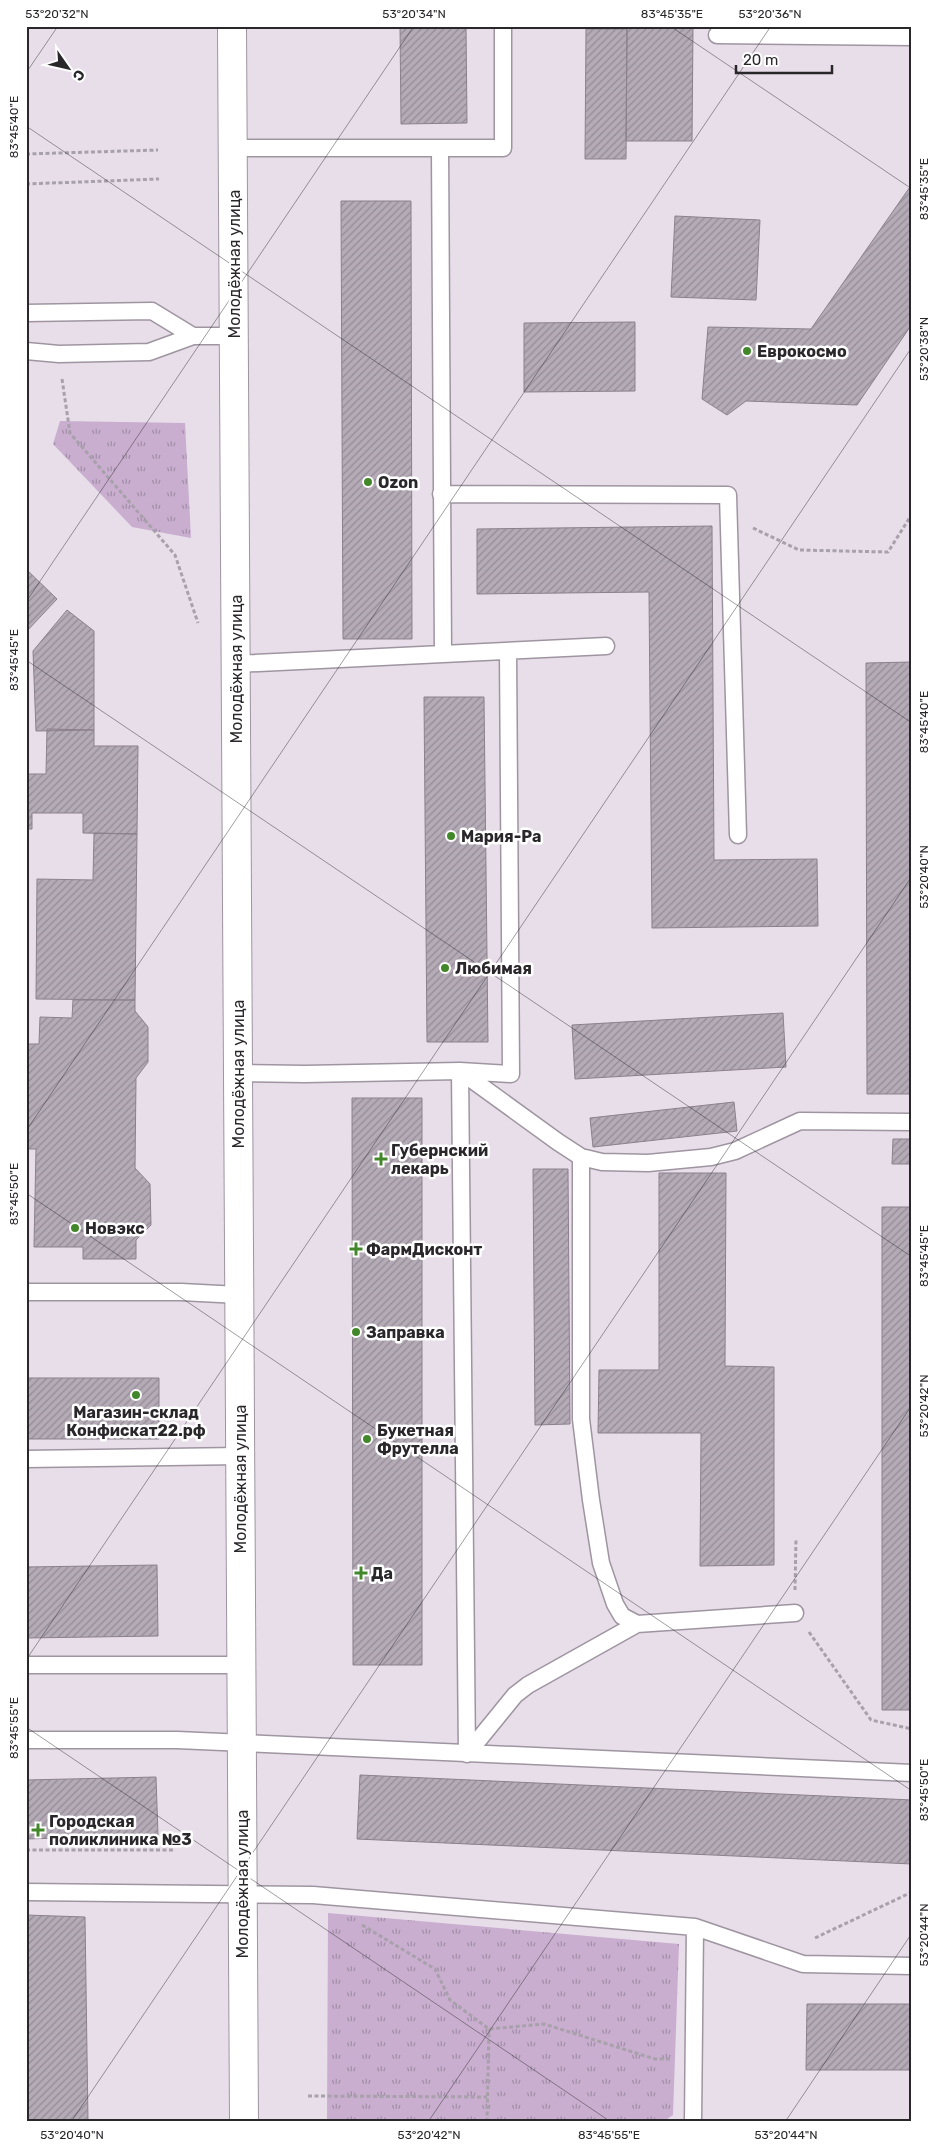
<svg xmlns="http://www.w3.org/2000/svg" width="938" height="2148" font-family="Rubik,sans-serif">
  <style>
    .park { fill: url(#park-tufts) }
    .building { fill: url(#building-hatch); stroke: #8a818d }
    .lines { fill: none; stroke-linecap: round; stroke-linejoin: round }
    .lane-casing { stroke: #9e95a1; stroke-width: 19 }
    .secondary-casing { stroke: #9e95a1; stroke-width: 30 }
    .path { stroke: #a8a0aa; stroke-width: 3; stroke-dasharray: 4 2.5; stroke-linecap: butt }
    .lane { stroke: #fff; stroke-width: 16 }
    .secondary { stroke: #fff; stroke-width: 28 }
    .ticks { fill: none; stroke: #2a272b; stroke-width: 1; stroke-opacity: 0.45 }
    .poi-dot { fill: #43872b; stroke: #fff; stroke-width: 2 }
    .labels { text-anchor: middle; stroke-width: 5; stroke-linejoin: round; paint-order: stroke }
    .street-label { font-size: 16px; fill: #2a272b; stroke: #fff }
    .poi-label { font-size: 16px; font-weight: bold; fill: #2a272b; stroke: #fff; text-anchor: start }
    .neatline { fill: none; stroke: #2a272b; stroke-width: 2 }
    .ticks-label { font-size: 12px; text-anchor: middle; fill: #2a272b }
  </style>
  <defs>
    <pattern id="park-tufts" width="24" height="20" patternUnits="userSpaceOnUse" patternTransform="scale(1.25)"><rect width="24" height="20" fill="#c9aed0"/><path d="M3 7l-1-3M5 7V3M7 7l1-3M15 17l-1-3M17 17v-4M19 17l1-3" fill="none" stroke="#a38ea9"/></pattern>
    <pattern id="building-hatch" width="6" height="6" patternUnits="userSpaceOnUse" patternTransform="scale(1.25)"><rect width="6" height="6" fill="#b4abb7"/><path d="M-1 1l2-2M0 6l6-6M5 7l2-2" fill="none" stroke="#938b95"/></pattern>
  </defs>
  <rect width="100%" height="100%" fill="#e8deea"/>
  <path class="park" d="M 60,421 L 185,423 L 191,538 L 132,527 L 53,444 Z
    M 328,1913 L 679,1944 L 673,2115 L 663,2122 L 327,2122 Z"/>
  <path class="building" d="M 400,26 L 466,26 L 467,123 L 401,124 Z
    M 627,26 L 693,26 L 692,141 L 626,141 Z
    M 586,29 L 627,29 L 626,159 L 585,159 Z
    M 912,184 L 912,324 L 857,405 L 746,401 L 727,415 L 702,399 L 708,327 L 811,329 Z
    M 341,201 L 411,201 L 412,639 L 343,639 Z
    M 675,216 L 760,220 L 756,300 L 671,297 Z
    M 635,322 L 635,391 L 524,392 L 524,323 Z
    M 712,526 L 714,860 L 817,859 L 818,926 L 652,928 L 649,592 L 477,594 L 477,529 Z
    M 26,569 L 57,599 L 26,632 Z
    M 67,610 L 94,631 L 94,730 L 36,731 L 33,651 Z
    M 912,662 L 912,1094 L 867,1094 L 866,663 Z
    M 424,697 L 484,697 L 488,1042 L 427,1042 Z
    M 47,729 L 94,730 L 94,746 L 138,746 L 137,834 L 83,833 L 83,813 L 32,813 L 32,829 L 26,829 L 26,774 L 46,774 Z
    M 94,833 L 137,834 L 135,1000 L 36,999 L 37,879 L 93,880 Z
    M 73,1000 L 135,1000 L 135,1011 L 148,1027 L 148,1062 L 136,1078 L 135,1168 L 150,1184 L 151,1225 L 136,1240 L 136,1259 L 83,1259 L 83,1247 L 34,1247 L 36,1149 L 26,1149 L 26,1044 L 39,1044 L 40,1017 L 72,1018 Z
    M 783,1013 L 786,1067 L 575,1079 L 572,1025 Z
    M 352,1098 L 422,1098 L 422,1665 L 353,1665 Z
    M 734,1102 L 737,1131 L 593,1147 L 590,1118 Z
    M 893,1139 L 912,1139 L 912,1164 L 892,1164 Z
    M 533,1169 L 568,1169 L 570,1424 L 535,1425 Z
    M 659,1173 L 726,1173 L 725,1366 L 774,1367 L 774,1565 L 700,1566 L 701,1433 L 598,1433 L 599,1370 L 659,1370 Z
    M 882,1207 L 912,1207 L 912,1710 L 882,1710 Z
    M 26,1378 L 159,1378 L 159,1439 L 26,1439 Z
    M 157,1565 L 158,1636 L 26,1638 L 26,1567 Z
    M 360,1775 L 912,1800 L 912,1864 L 357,1839 Z
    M 156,1777 L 158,1835 L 26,1839 L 26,1780 Z
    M 26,1915 L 85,1917 L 88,2121 L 26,2122 Z
    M 807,2004 L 912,2004 L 912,2070 L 806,2070 Z"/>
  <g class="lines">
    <g class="lane-casing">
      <path id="lane" d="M 717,35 L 912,37
        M 233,148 L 503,148 L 503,26
        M 440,148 L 443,654
        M 26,313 L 152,311 L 193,336
        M 26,351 L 59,354 L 149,352 L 193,336 L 234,336
        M 441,494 L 728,495 L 738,835
        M 236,664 L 606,646
        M 238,1073 L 305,1074 L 460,1071 L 558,1142 L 581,1157 L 602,1162 L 648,1163 L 711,1157 L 735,1151 L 800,1121 L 912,1122
        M 581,1157 L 581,1419 L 591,1500 L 601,1563 L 615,1604 L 622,1616 L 637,1624 L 795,1613
        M 26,1292 L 181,1292 L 239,1295
        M 26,1459 L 240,1456
        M 26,1665 L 241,1665
        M 26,1740 L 177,1740 L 912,1773
        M 467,1754 L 460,1071 L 511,1074 L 508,651
        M 467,1754 L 515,1695 L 528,1685 L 637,1624
        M 26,1892 L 313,1895 L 695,1927 L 803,1964 L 912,1966
        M 693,2122 L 695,1927"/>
    </g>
    <g class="secondary-casing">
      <path id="secondary" d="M 232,26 L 244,2122"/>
    </g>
    <path class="path" d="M 26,154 L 158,150
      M 26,184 L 159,179
      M 62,379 L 70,433 L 175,555 L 198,623
      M 753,528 L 799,550 L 888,552 L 912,514
      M 795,1590 L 796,1538
      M 809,1632 L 871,1720 L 912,1729
      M 26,1850 L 175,1850
      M 362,1925 L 435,1969 L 450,2000 L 489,2029 L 544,2024 L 655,2059 L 670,2059
      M 815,1938 L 912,1892
      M 308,2096 L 487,2097
      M 487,2122 L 489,2029"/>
    <use href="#lane" class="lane"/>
    <use href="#secondary" class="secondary"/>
  </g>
  <path class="ticks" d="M 670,26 L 912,189M 26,73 L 58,26M 26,126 L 912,723M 26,602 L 414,26M 26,660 L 912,1257M 26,1131 L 771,26M 26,1193 L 912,1791M 26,1660 L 912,347M 26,1727 L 611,2122M 71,2122 L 912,876M 428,2122 L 912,1405M 785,2122 L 912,1933"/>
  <g class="poi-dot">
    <circle cx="747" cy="351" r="5"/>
    <circle cx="368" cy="482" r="5"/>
    <circle cx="451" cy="836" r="5"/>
    <circle cx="445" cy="968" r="5"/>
    <path d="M378.5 1151.5h5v5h5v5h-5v5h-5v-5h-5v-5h5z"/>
    <circle cx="75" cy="1228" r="5"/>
    <path d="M353.5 1241.5h5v5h5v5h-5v5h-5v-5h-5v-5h5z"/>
    <circle cx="356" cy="1332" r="5"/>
    <circle cx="136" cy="1395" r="5"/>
    <circle cx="367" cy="1439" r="5"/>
    <path d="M358.5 1565.5h5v5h5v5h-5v5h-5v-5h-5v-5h5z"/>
    <path d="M35.5 1822.5h5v5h5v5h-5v5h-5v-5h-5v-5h5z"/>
  </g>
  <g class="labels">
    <g class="street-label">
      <text transform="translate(234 264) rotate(-90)" y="6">Молодёжная улица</text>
      <text transform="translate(236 669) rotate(-90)" y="6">Молодёжная улица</text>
      <text transform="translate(238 1074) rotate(-90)" y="6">Молодёжная улица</text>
      <text transform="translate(240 1479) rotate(-90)" y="6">Молодёжная улица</text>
      <text transform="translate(242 1884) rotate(-90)" y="6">Молодёжная улица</text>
    </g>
    <g class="poi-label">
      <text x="757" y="357">Еврокосмо</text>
      <text x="378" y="488">Ozon</text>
      <text x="461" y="842">Мария-Ра</text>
      <text x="455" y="974">Любимая</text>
      <text x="391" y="1156">Губернский<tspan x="391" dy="18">лекарь</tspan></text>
      <text x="85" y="1234">Новэкс</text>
      <text x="366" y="1255">ФармДисконт</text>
      <text x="366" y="1338">Заправка</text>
      <text x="136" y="1418" text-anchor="middle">Магазин-склад<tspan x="136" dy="18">Конфискат22.рф</tspan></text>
      <text x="377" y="1436">Букетная<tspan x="377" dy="18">Фрутелла</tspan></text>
      <text x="371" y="1579">Да</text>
      <text x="49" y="1827">Городская<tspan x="49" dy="18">поликлиника №3</tspan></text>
    </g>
  </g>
  <rect width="938" height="2148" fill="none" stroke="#ffffff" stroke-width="55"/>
  <g transform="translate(68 68) rotate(124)" stroke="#ffffff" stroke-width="4" paint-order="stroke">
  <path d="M0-4L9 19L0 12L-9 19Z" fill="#2a272b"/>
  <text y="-8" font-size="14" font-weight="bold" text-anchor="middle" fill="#2a272b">С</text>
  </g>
  <path d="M736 65v8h96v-8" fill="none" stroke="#2a272b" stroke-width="2.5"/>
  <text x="743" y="65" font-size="15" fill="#2a272b" stroke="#ffffff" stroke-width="4" paint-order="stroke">20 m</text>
  <rect x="28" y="28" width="882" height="2092" class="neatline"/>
  <g class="ticks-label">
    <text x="57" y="18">53°20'32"N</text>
    <text x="414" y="18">53°20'34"N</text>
    <text x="672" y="18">83°45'35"E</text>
    <text x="770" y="18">53°20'36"N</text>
    <text transform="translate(14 127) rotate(-90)" y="4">83°45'40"E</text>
    <text transform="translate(924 189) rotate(-90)" y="4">83°45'35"E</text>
    <text transform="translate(924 349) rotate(-90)" y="4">53°20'38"N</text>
    <text transform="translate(14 660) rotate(-90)" y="4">83°45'45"E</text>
    <text transform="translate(924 722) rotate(-90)" y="4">83°45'40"E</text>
    <text transform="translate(924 877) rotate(-90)" y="4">53°20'40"N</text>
    <text transform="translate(14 1194) rotate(-90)" y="4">83°45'50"E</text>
    <text transform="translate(924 1256) rotate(-90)" y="4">83°45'45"E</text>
    <text transform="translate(924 1406) rotate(-90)" y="4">53°20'42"N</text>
    <text transform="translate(14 1728) rotate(-90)" y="4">83°45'55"E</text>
    <text transform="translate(924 1790) rotate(-90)" y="4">83°45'50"E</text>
    <text transform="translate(924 1935) rotate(-90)" y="4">53°20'44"N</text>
    <text x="72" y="2139">53°20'40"N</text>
    <text x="429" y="2139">53°20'42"N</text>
    <text x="609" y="2139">83°45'55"E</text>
    <text x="786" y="2139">53°20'44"N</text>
  </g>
</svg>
